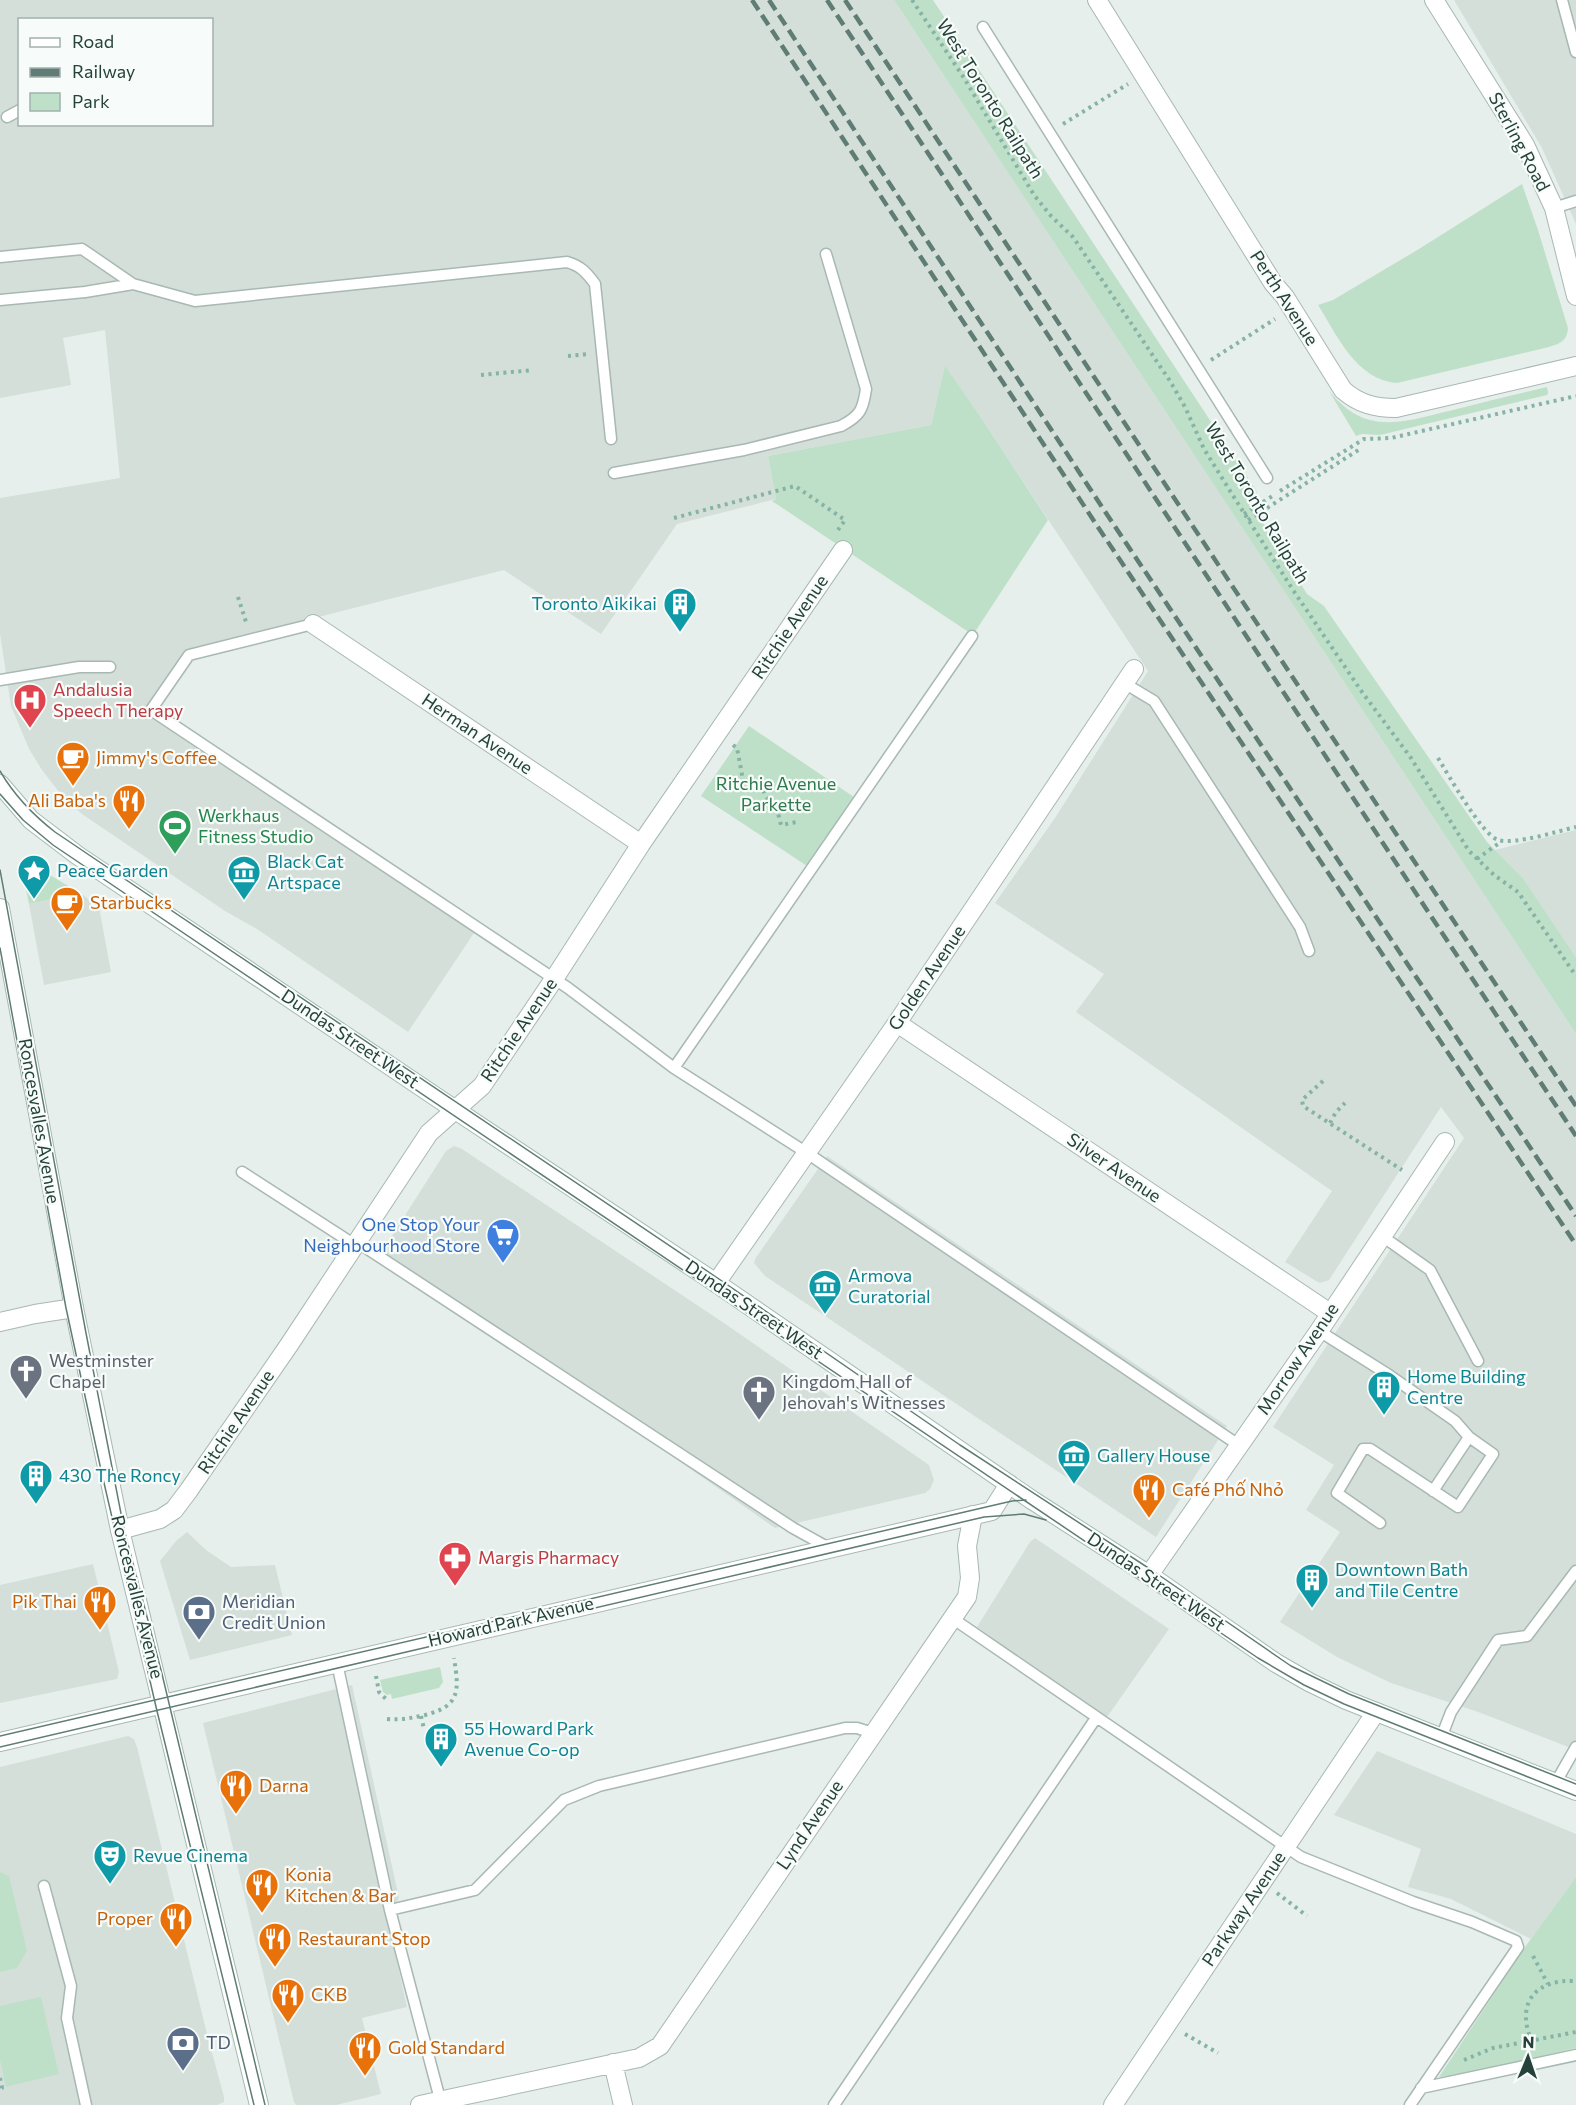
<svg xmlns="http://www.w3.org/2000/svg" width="1576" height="2105" font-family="Commissioner,sans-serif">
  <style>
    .built { fill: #d4dfda; fill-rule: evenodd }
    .green { fill: #bfe0c8 }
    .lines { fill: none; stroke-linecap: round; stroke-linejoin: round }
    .service-casing { stroke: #a8b8b2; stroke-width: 13 }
    .minor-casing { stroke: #a8b8b2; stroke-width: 20 }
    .tertiary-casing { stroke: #a8b8b2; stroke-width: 20 }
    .secondary-casing { stroke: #a4bbb3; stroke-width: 20 }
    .path { stroke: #86b3a5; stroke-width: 4; stroke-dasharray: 3 4.5; stroke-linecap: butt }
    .service { stroke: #fff; stroke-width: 10 }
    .minor { stroke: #fff; stroke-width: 18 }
    .tertiary { stroke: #fff; stroke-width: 18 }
    .secondary { stroke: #fff; stroke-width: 18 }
    .tram { stroke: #5f7d75; stroke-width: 1.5 }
    .rail { stroke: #5f7d75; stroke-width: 4.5; stroke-dasharray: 12 6; stroke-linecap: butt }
    .labels { text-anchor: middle; stroke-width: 4.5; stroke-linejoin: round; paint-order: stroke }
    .street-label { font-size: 18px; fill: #24423a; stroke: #f7fbf9 }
    .culture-label { font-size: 18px; fill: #0d838f; stroke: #f7fbf9; text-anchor: start }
    .health-label { font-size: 18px; fill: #be3a42; stroke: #f7fbf9; text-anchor: start }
    .food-label { font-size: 18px; fill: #c56008; stroke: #f7fbf9; text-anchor: start }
    .park-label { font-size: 18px; fill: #2d7a4b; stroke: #f7fbf9 }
    .leisure-label { font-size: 18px; fill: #27864d; stroke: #f7fbf9; text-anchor: start }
    .shop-label { font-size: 18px; fill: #366cbe; stroke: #f7fbf9; text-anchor: end }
    .worship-label { font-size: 18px; fill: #5b616d; stroke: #f7fbf9; text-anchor: start }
    .service-label { font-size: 18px; fill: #4e5e75; stroke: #f7fbf9; text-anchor: start }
  </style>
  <rect width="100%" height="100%" fill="#e6efeb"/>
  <path class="built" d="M 0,0 L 894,0 L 1576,1034 L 1576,1750 L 1481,1713 L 1391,1683 L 1337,1657 L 1280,1622 L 1340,1532 L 1306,1510 L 1334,1465 L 1273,1427 L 1464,1138 L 1441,1107 L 1329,1280 L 1320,1283 L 1316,1281 L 1285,1262 L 1332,1191 L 1076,1012 L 1104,974 L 995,903 L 1055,818 L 1148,671 L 980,416 L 945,367 L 931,425 L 768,456 L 776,499 L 677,524 L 601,634 L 504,570 L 184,651 L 142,712 L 474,933 L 408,1032 L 257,929 L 225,911 L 82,814 L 59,792 L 42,770 L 29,749 L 11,706 L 0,634 L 0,498 L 120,478 L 105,330 L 63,338 L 71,385 L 0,398 ZM 20,20 L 212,20 L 212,124 L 20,124 Z
    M 1454,0 L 1576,0 L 1576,224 L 1542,148 Z
    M 1576,830 L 1576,957 L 1523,878 L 1495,850 Z
    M 80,893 L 99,907 L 111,972 L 44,985 L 29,904 Z
    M 454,1146 L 462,1149 L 718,1319 L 929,1465 L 934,1480 L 930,1489 L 925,1493 L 775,1528 L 381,1253 L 446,1151 Z
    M 827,1156 L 1227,1426 L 1156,1537 L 765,1276 L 754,1263 L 755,1259 Z
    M 187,1532 L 206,1550 L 231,1567 L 275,1565 L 292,1635 L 190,1660 L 160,1561 L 176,1541 Z
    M 1035,1538 L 1169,1629 L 1107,1717 L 977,1627 L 1030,1542 Z
    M 93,1564 L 119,1672 L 117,1679 L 0,1703 L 0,1585 Z
    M 352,1685 L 399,1898 L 387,1916 L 407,2007 L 362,2018 L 381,2094 L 336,2105 L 296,2105 L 294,2102 L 203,1723 Z
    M 128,1736 L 134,1739 L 137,1747 L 208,2038 L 224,2097 L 224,2102 L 217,2105 L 0,2105 L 0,1767 Z
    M 1377,1751 L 1576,1834 L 1576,1877 L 1531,1939 L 1451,1899 L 1408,1887 L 1421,1849 L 1334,1815 Z"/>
  <path class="green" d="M 894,0 L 933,0 L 1256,490 L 1262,521 L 1307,594 L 1324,606 L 1487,842 L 1523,878 L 1576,957 L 1576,1034 Z
    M 1522,184 L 1538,230 L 1568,328 C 1567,341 1561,343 1549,347 L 1397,383 C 1356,380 1337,335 1318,305 L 1333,300 L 1419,249 Z
    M 945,366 L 980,416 L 1048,520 L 973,635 L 772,501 L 776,499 L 768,456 L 931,425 Z
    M 1547,387 L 1548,393 L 1547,395 L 1380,435 L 1362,434 L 1356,436 L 1329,391 C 1340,404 1353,416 1370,420 C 1398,427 1429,415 1457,409 C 1487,401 1517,394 1547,387 Z
    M 749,726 L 854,797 L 807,866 L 701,796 Z
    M 25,860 L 80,893 L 29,904 L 20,861 Z
    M 440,1667 L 443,1682 L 439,1688 L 392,1699 L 391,1694 L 387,1695 L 383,1692 L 380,1680 Z
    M 0,1872 L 9,1876 L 27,1951 L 17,1968 L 0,1972 Z
    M 1576,1877 L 1576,2048 L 1462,2075 L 1439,2077 L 1525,1947 Z
    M 41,1997 L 59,2074 L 6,2087 L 0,2060 L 0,2006 Z"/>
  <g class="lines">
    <g class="service-casing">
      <path id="service" d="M 1562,0 L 1576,52
        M 983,27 L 1267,478
        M 7,117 L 20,110
        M 1554,208 L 1576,201
        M 0,257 L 82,249 L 133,284 L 195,301 L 567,262 C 581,266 587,273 595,284 L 611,439
        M 0,300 L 85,292 L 133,284
        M 614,473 L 744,450 L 841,426 C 860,416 863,410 866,389 L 826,254
        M 313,624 L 189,655 L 151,710 L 568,988 L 674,1068 L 807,1153 L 1240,1446
        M 0,680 L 79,667 L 110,667
        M 1124,683 L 1154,701 L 1300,927 L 1309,951
        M 674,1068 L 972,636
        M 242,1172 L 355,1245
        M 1382,1236 L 1430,1270 L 1478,1361
        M 357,1242 L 793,1528 L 829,1548
        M 1319,1331 L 1389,1375 L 1455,1421 L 1469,1437
        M 1380,1523 L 1337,1493 L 1363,1449 L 1370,1449 L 1458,1507 L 1493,1454 L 1469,1437 L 1433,1491
        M 952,1618 L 1301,1857 L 1413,1902 L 1472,1922 L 1516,1941 L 1518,1947 L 1410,2105
        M 337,1663 L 390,1910 L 441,2103
        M 1441,1738 L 1451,1712 L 1498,1640 L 1527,1636 L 1576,1571
        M 1556,1782 L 1576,1747
        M 44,1886 L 71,1986 L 67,2018 L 86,2105
        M 390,1910 L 475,1890 L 564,1800 L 599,1786 L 845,1728 L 857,1728 L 873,1733
        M 1421,2088 L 1576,2055
        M 834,2105 L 1096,1718"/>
    </g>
    <g class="minor-casing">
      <path id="minor" d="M 1097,0 L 1273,283 L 1285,297 L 1343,390 C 1359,404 1375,408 1396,408 L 1576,366
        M 1434,0 L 1525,145 L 1554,208 L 1576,296
        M 313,624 L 641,844
        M 897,1023 L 1330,1313
        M 716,1283 L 897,1023 L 1134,669
        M 0,1322 L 35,1314 L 74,1308
        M 120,1530 L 160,1519 L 174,1510 L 189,1490 L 289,1345 L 429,1133 L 482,1086 L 554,979 L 641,844 L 843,550
        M 1149,1575 L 1319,1331 L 1445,1142
        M 613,2063 L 623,2105
        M 420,2105 L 639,2058 L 660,2046 L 967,1597 L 970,1578 L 967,1546 L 973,1515
        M 1113,2105 L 1376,1712"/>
    </g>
    <g class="tertiary-casing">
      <path id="tertiary" d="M 0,908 L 74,1308 L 120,1530 L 259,2105
        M 0,1742 L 992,1511 L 1009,1484"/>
    </g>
    <g class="secondary-casing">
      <path id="secondary" d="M 0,784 L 31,820 L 77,855 L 454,1109 L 716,1283 L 1032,1500 L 1149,1575 L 1276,1663 L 1309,1682 L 1346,1700 L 1576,1791"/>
    </g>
    <path class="path" d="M 912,0 L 964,78 L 1034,195 L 1051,216 L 1073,237 L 1170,381 L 1185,407 L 1204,449 L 1237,502 L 1293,590 L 1362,692 L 1411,758 L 1469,851 L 1494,875 L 1518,892 L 1576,976
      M 1063,124 L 1128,84
      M 568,356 L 588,354
      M 1211,360 L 1275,319
      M 481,375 L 533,370
      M 1280,491 L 1364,439 L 1391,438 L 1576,396
      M 1244,514 L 1274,495
      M 674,518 L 795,486 L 845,520 L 838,530
      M 1248,520 L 1360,449
      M 238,597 L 247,625
      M 733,745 L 737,748 L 743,780 L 764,792 L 769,801 L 776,805 L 781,825 L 797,822
      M 1438,758 C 1448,774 1482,835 1498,840 C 1515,845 1558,831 1576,827
      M 1477,859 L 1502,841
      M 1323,1081 L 1302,1100 L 1303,1106 L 1402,1170
      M 1330,1123 L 1336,1112 L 1345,1103
      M 376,1676 L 379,1692 L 387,1700
      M 421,1716 L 424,1729
      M 387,1719 C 401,1720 412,1718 425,1715 C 461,1706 459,1690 454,1658
      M 1277,1893 L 1307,1916
      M 1533,1956 L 1548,1984
      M 1185,2034 L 1218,2053
      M 1532,2042 C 1515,2003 1535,1979 1576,1981
      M 1464,2060 L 1493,2048 L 1576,2032
      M 0,2078 L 2,2088 L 0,2089"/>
    <use href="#service" class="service"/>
    <use href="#minor" class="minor"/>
    <use href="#tertiary" class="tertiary"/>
    <use href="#secondary" class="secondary"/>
    <path class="tram" d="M 0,771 C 14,795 33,815 55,832 L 719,1279 L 960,1445 L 1153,1571 L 1291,1666 L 1349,1694 L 1576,1784
      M 0,794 L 23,820 L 53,845 L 1258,1658 L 1304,1685 L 1344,1704 L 1576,1796
      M 0,870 L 86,1333 L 124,1529 L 162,1674 L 265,2105
      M 0,948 L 66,1308 L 101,1470 L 157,1711 L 254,2105
      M 0,1736 L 1012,1501 L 1026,1500
      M 0,1747 L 984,1517 L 1024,1514 L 1046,1520"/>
    <path class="rail" d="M 752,0 L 1092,518 L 1576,1245
      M 769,0 L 1104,510 L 1576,1216
      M 827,0 L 1576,1136
      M 845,0 L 1576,1106"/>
  </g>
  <defs>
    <g id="building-pin" transform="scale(1.725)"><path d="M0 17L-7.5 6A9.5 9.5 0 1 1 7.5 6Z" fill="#0f9aa8" stroke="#f7fbf9"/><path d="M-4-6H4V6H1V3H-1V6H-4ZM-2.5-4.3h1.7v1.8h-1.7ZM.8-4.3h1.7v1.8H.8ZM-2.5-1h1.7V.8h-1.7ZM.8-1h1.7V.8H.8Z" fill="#fff"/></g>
    <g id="hospital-pin" transform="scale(1.725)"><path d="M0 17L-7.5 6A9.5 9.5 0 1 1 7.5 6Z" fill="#e0444e" stroke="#f7fbf9"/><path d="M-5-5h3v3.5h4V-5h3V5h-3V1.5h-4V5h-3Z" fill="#fff"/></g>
    <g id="cafe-pin" transform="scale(1.725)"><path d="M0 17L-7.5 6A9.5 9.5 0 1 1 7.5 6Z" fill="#e8710a" stroke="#f7fbf9"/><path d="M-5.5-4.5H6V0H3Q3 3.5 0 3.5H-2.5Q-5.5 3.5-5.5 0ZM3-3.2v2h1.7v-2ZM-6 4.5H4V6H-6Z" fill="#fff"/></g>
    <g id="restaurant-pin" transform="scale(1.725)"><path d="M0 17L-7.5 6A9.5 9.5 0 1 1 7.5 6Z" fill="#e8710a" stroke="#f7fbf9"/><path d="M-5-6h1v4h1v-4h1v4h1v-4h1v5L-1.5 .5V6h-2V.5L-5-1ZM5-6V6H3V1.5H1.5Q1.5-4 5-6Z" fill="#fff"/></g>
    <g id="stadium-pin" transform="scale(1.725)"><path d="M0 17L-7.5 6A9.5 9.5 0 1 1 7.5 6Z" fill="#2e9e5b" stroke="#f7fbf9"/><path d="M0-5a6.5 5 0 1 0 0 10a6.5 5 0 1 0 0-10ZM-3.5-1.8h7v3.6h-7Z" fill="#fff"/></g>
    <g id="sight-pin" transform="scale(1.725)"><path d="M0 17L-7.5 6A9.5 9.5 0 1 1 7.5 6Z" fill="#0f9aa8" stroke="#f7fbf9"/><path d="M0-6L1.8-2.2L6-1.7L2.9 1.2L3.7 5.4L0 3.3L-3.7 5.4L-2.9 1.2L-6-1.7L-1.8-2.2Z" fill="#fff"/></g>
    <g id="museum-pin" transform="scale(1.725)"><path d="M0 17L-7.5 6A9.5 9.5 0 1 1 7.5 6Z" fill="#0f9aa8" stroke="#f7fbf9"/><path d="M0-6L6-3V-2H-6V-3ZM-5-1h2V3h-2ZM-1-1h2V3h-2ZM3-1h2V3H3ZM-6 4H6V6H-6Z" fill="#fff"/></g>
    <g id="supermarket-pin" transform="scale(1.725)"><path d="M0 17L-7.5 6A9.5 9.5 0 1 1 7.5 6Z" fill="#3f7fe0" stroke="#f7fbf9"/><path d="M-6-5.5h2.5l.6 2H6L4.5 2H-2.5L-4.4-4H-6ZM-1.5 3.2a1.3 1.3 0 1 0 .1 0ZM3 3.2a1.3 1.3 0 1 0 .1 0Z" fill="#fff"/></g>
    <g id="church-pin" transform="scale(1.725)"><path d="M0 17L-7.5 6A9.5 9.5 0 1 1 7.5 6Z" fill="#6b7280" stroke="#f7fbf9"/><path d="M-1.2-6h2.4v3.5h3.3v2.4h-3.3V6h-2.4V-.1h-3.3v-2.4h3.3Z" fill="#fff"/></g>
    <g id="pharmacy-pin" transform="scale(1.725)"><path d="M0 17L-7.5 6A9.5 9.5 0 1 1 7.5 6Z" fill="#e0444e" stroke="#f7fbf9"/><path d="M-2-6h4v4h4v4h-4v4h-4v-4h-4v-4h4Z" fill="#fff"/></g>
    <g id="bank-pin" transform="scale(1.725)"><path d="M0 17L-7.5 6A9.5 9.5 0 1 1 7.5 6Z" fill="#5c6f8a" stroke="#f7fbf9"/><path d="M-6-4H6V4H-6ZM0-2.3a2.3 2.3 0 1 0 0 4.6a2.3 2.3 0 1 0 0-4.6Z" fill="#fff"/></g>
    <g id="theatre-pin" transform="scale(1.725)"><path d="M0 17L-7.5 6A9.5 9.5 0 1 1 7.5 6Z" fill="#0f9aa8" stroke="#f7fbf9"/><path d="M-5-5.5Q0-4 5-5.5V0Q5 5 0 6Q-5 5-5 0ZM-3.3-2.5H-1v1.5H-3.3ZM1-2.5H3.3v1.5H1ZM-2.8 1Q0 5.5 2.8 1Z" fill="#fff"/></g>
  </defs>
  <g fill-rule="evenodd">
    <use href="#building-pin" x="680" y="604"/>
    <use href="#hospital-pin" x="30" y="700"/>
    <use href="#cafe-pin" x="73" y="758"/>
    <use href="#restaurant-pin" x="129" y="801"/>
    <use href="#stadium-pin" x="175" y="826"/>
    <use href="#sight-pin" x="34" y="871"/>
    <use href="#museum-pin" x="244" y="872"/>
    <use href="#cafe-pin" x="67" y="903"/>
    <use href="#supermarket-pin" x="503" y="1235"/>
    <use href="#museum-pin" x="825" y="1286"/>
    <use href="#church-pin" x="26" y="1371"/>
    <use href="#building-pin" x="1384" y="1387"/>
    <use href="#church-pin" x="759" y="1392"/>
    <use href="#museum-pin" x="1074" y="1456"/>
    <use href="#building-pin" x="36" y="1476"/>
    <use href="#restaurant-pin" x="1149" y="1490"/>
    <use href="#pharmacy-pin" x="455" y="1558"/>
    <use href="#building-pin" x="1312" y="1580"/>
    <use href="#restaurant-pin" x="100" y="1602"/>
    <use href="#bank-pin" x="199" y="1612"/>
    <use href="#building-pin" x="441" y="1739"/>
    <use href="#restaurant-pin" x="236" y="1786"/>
    <use href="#theatre-pin" x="110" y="1856"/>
    <use href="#restaurant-pin" x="262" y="1885"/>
    <use href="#restaurant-pin" x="176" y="1919"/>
    <use href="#restaurant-pin" x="275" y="1939"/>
    <use href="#restaurant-pin" x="288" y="1995"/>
    <use href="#bank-pin" x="183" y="2043"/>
    <use href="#restaurant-pin" x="365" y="2048"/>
  </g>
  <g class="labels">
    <g class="street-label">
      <text transform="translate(990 99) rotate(58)" y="6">West Toronto Railpath</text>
      <text transform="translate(1519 142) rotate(62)" y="6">Sterling Road</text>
      <text transform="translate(1284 298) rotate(57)" y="6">Perth Avenue</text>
      <text transform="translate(1257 503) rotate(59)" y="6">West Toronto Railpath</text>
      <text transform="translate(790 627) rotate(-56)" y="6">Ritchie Avenue</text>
      <text transform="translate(477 734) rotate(34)" y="6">Herman Avenue</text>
      <text transform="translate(927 978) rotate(-56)" y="6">Golden Avenue</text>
      <text transform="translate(519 1030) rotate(-56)" y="6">Ritchie Avenue</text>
      <text transform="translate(350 1039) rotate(34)" y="6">Dundas Street West</text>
      <text transform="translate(39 1121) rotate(80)" y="6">Roncesvalles Avenue</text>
      <text transform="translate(1114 1168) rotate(34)" y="6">Silver Avenue</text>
      <text transform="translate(754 1310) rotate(34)" y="6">Dundas Street West</text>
      <text transform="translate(1298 1359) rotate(-56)" y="6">Morrow Avenue</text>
      <text transform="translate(236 1422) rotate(-56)" y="6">Ritchie Avenue</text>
      <text transform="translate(1156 1582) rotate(34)" y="6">Dundas Street West</text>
      <text transform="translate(137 1597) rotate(76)" y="6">Roncesvalles Avenue</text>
      <text transform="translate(511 1622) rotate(-13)" y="6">Howard Park Avenue</text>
      <text transform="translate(810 1825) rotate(-56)" y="6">Lynd Avenue</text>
      <text transform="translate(1244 1909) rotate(-56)" y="6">Parkway Avenue</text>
    </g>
    <g class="culture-label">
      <text x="657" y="610" text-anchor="end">Toronto Aikikai</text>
      <text x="267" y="868">Black Cat<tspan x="267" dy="21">Artspace</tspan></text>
      <text x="57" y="877">Peace Garden</text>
      <text x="848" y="1282">Armova<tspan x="848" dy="21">Curatorial</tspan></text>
      <text x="1407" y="1383">Home Building<tspan x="1407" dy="21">Centre</tspan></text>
      <text x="1097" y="1462">Gallery House</text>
      <text x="59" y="1482">430 The Roncy</text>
      <text x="1335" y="1576">Downtown Bath<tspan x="1335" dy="21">and Tile Centre</tspan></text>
      <text x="464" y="1735">55 Howard Park<tspan x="464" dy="21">Avenue Co-op</tspan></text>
      <text x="133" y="1862">Revue Cinema</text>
    </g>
    <g class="health-label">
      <text x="53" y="696">Andalusia<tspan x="53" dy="21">Speech Therapy</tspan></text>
      <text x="478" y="1564">Margis Pharmacy</text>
    </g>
    <g class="food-label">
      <text x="96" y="764">Jimmy's Coffee</text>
      <text x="106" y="807" text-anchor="end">Ali Baba's</text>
      <text x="90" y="909">Starbucks</text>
      <text x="1172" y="1496">Café Phố Nhỏ</text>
      <text x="77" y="1608" text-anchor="end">Pik Thai</text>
      <text x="259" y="1792">Darna</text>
      <text x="285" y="1881">Konia<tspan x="285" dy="21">Kitchen &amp; Bar</tspan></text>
      <text x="153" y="1925" text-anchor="end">Proper</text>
      <text x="298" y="1945">Restaurant Stop</text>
      <text x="311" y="2001">CKB</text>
      <text x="388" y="2054">Gold Standard</text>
    </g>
    <g class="park-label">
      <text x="776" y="790">Ritchie Avenue<tspan x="776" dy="21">Parkette</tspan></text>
    </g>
    <g class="leisure-label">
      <text x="198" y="822">Werkhaus<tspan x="198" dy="21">Fitness Studio</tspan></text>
    </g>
    <g class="shop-label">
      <text x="480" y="1231">One Stop Your<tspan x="480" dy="21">Neighbourhood Store</tspan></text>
    </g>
    <g class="worship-label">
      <text x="49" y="1367">Westminster<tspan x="49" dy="21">Chapel</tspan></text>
      <text x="782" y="1388">Kingdom Hall of<tspan x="782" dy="21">Jehovah's Witnesses</tspan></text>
    </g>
    <g class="service-label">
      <text x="222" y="1608">Meridian<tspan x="222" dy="21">Credit Union</tspan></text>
      <text x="206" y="2049">TD</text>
    </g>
  </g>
  <rect x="18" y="18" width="195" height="108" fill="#f7fbf9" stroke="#a3b1ad" stroke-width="1.5"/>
  <rect x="30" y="38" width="30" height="9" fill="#ffffff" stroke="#a3b1ad" stroke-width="1.5"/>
  <text x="72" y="48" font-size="18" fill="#24423a">Road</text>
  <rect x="30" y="68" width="30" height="9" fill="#5f7d75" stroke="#a3b1ad" stroke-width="1.5"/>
  <text x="72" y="78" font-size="18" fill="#24423a">Railway</text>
  <rect x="30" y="93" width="30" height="18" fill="#bfe0c8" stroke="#a3b1ad" stroke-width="1.5"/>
  <text x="72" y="108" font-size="18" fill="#24423a">Park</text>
  <g transform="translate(1528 2057) rotate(2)" stroke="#f7fbf9" stroke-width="4.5" paint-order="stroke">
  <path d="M0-4.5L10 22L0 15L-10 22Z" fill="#24423a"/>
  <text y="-9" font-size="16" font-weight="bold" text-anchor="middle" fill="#24423a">N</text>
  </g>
</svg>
